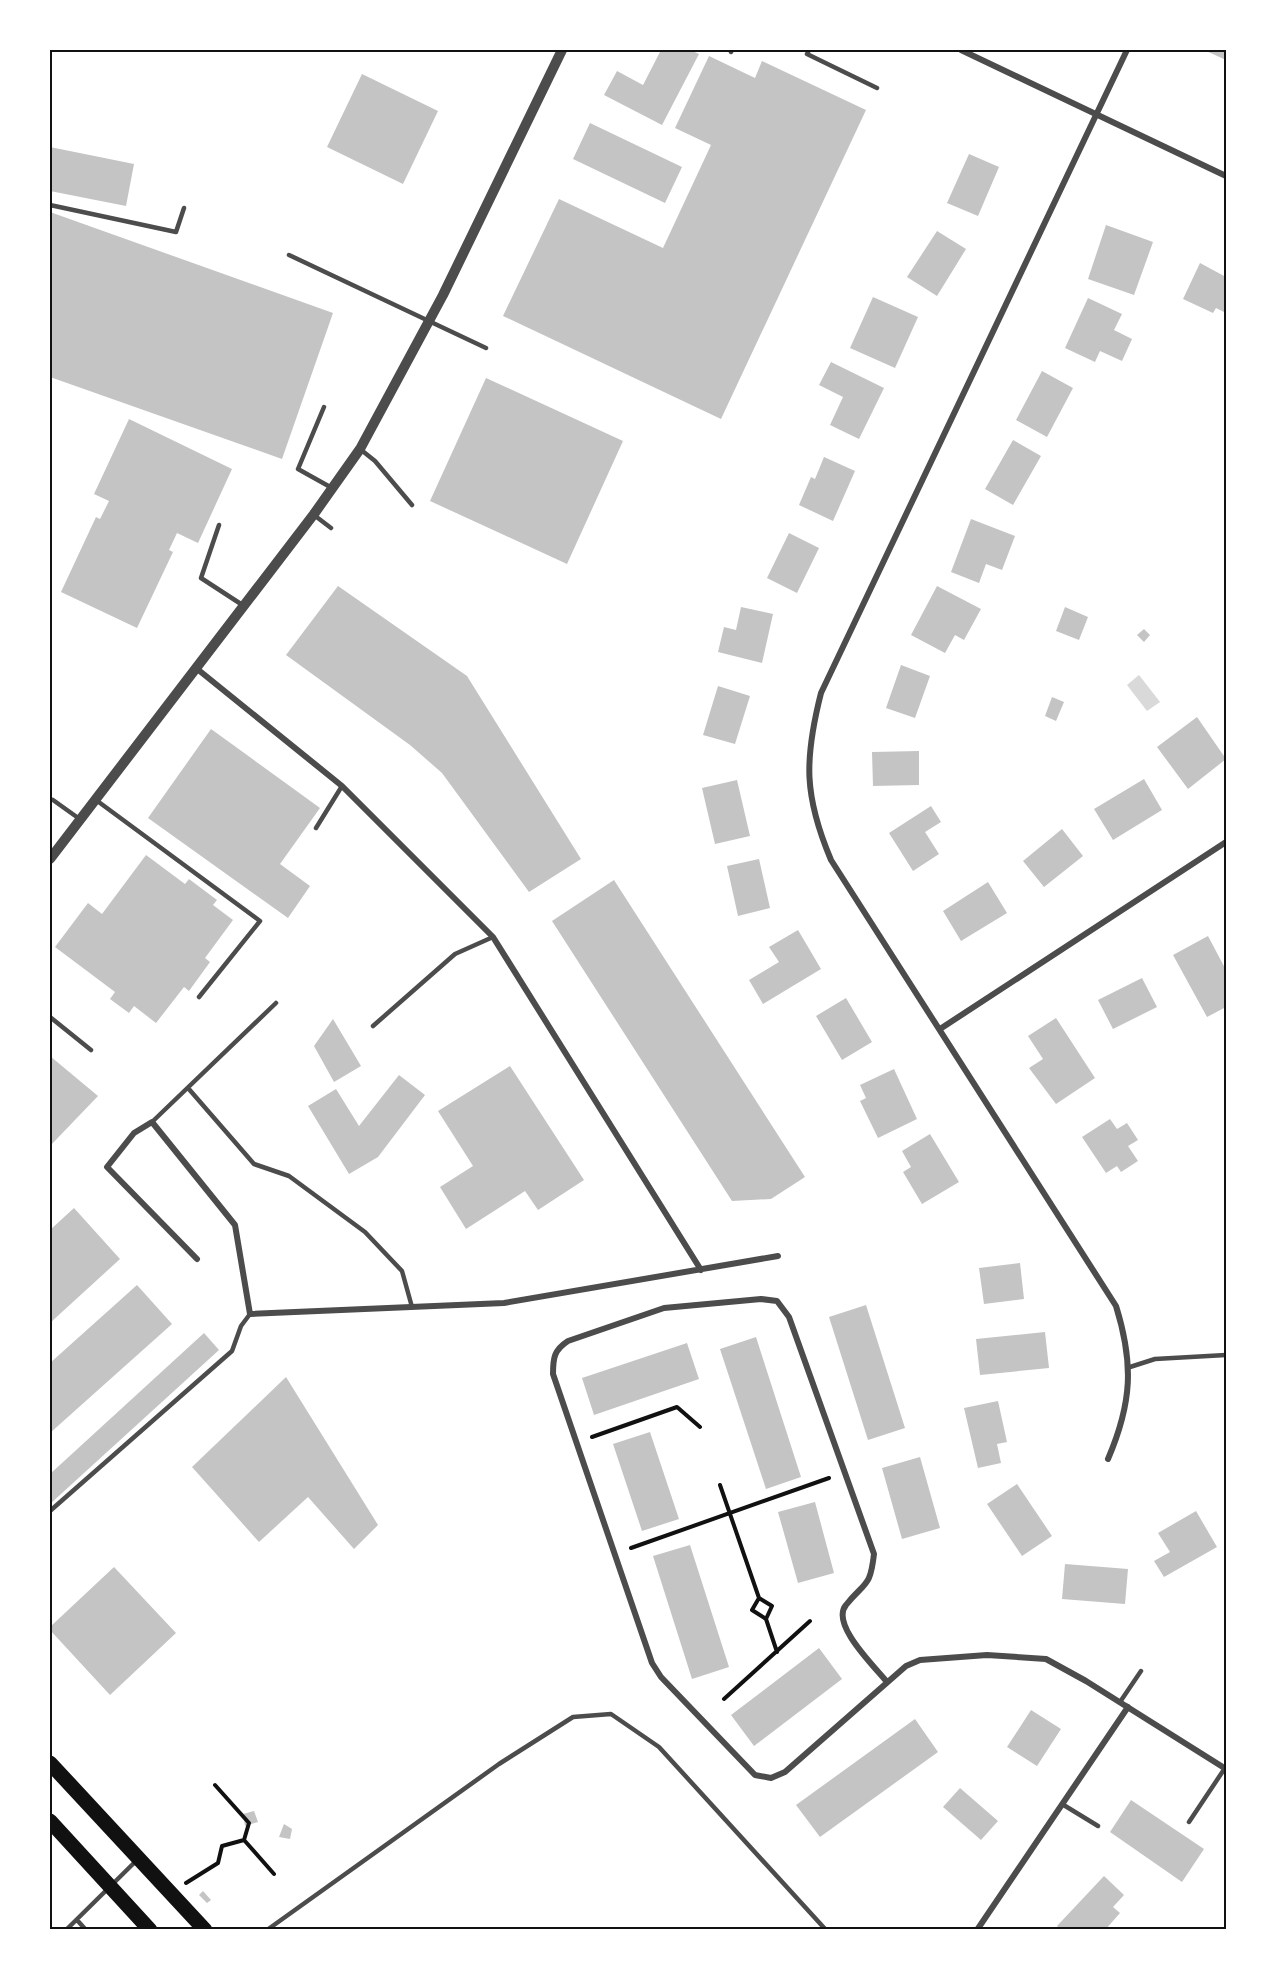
<svg xmlns="http://www.w3.org/2000/svg" width="1276" height="1979" font-family="'Golos Text',sans-serif">
  <style>
    .water { fill: #d9d9d9 }
    .building { fill: #c4c4c4 }
    .lines { fill: none; stroke-linecap: round; stroke-linejoin: round }
    .path { stroke: #111; stroke-width: 4 }
    .service { stroke: #4c4c4c; stroke-width: 4.5 }
    .minor { stroke: #4c4c4c; stroke-width: 6 }
    .tertiary { stroke: #4c4c4c; stroke-width: 10 }
    .primary { stroke: #111; stroke-width: 15 }
    .neatline { fill: none; stroke: #111; stroke-width: 2 }
  </style>
  <rect width="100%" height="100%" fill="#fff"/>
  <path class="water" d="M 1139,675 L 1160,702 L 1147,711 L 1127,685 Z"/>
  <path class="building" d="M 661,50 L 690,50 L 699,54 L 662,125 L 604,95 L 617,71 L 643,85 Z
    M 1204,50 L 1226,50 L 1226,60 Z
    M 709,56 L 755,78 L 762,61 L 866,110 L 721,419 L 503,316 L 559,199 L 663,248 L 711,145 L 675,128 Z
    M 362,74 L 438,111 L 403,184 L 327,147 Z
    M 590,123 L 682,167 L 665,203 L 573,159 Z
    M 50,147 L 134,164 L 126,206 L 50,191 Z
    M 969,154 L 999,167 L 978,216 L 947,203 Z
    M 50,212 L 333,313 L 282,459 L 50,377 Z
    M 1106,225 L 1153,242 L 1134,295 L 1088,279 Z
    M 937,231 L 966,249 L 937,296 L 907,277 Z
    M 1200,263 L 1226,277 L 1226,313 L 1216,308 L 1213,313 L 1183,299 Z
    M 873,297 L 918,317 L 895,368 L 850,348 Z
    M 1088,298 L 1122,314 L 1114,330 L 1132,339 L 1122,361 L 1100,351 L 1095,362 L 1065,348 Z
    M 831,362 L 884,388 L 859,439 L 830,425 L 843,397 L 819,385 Z
    M 1042,371 L 1073,388 L 1047,437 L 1016,420 Z
    M 486,378 L 623,441 L 567,564 L 430,501 Z
    M 129,419 L 232,469 L 198,543 L 177,533 L 169,550 L 173,552 L 137,628 L 61,592 L 96,517 L 100,519 L 109,501 L 94,494 Z
    M 1013,440 L 1041,456 L 1013,505 L 985,489 Z
    M 824,457 L 855,471 L 833,521 L 799,505 L 811,477 L 815,479 Z
    M 971,519 L 1015,536 L 1002,570 L 986,564 L 979,583 L 951,572 Z
    M 789,533 L 819,548 L 797,593 L 767,578 Z
    M 338,586 L 467,676 L 581,859 L 529,892 L 442,773 L 410,745 L 286,655 Z
    M 937,586 L 981,609 L 964,640 L 955,635 L 945,653 L 911,635 Z
    M 741,607 L 773,614 L 762,663 L 718,652 L 724,627 L 736,630 Z
    M 1065,607 L 1088,617 L 1079,640 L 1056,631 Z
    M 1144,629 L 1150,635 L 1144,642 L 1137,635 Z
    M 901,665 L 930,676 L 915,718 L 886,708 Z
    M 718,686 L 750,696 L 735,744 L 703,735 Z
    M 1052,697 L 1064,702 L 1056,721 L 1045,716 Z
    M 1197,717 L 1226,759 L 1188,789 L 1157,747 Z
    M 211,729 L 320,808 L 280,864 L 310,886 L 288,918 L 148,818 Z
    M 919,751 L 919,785 L 873,786 L 872,752 Z
    M 1144,779 L 1162,810 L 1113,840 L 1094,809 Z
    M 737,780 L 750,836 L 715,844 L 702,788 Z
    M 931,806 L 941,822 L 925,832 L 939,854 L 913,871 L 889,833 Z
    M 1062,829 L 1083,856 L 1044,887 L 1023,861 Z
    M 146,855 L 185,884 L 189,879 L 217,900 L 213,905 L 233,920 L 205,958 L 210,962 L 189,991 L 184,987 L 156,1023 L 134,1006 L 129,1013 L 110,999 L 115,992 L 55,947 L 88,903 L 102,914 Z
    M 759,859 L 770,908 L 738,916 L 727,866 Z
    M 614,880 L 805,1177 L 771,1199 L 732,1201 L 552,921 Z
    M 988,882 L 1007,913 L 961,941 L 943,911 Z
    M 798,930 L 821,969 L 763,1004 L 749,980 L 779,962 L 769,947 Z
    M 1208,936 L 1226,970 L 1226,1007 L 1207,1017 L 1173,955 Z
    M 1142,978 L 1157,1007 L 1113,1029 L 1098,1000 Z
    M 846,998 L 872,1042 L 842,1060 L 816,1016 Z
    M 1056,1018 L 1095,1078 L 1056,1104 L 1029,1068 L 1043,1059 L 1028,1036 Z
    M 333,1019 L 361,1066 L 334,1082 L 314,1046 Z
    M 50,1056 L 98,1096 L 50,1146 Z
    M 510,1066 L 584,1180 L 538,1210 L 525,1191 L 466,1229 L 440,1187 L 473,1166 L 438,1111 Z
    M 894,1069 L 917,1119 L 878,1138 L 860,1101 L 866,1098 L 860,1085 Z
    M 399,1075 L 425,1095 L 378,1157 L 349,1174 L 308,1106 L 336,1089 L 359,1126 Z
    M 1110,1119 L 1117,1129 L 1127,1123 L 1138,1140 L 1128,1146 L 1138,1161 L 1121,1172 L 1117,1166 L 1106,1173 L 1082,1137 Z
    M 930,1134 L 959,1182 L 922,1204 L 903,1172 L 911,1167 L 902,1151 Z
    M 74,1208 L 120,1259 L 50,1323 L 50,1230 Z
    M 1020,1263 L 1024,1299 L 984,1304 L 979,1268 Z
    M 137,1285 L 172,1324 L 50,1433 L 50,1363 Z
    M 866,1305 L 905,1428 L 868,1440 L 829,1317 Z
    M 1045,1332 L 1049,1368 L 980,1375 L 976,1339 Z
    M 204,1333 L 219,1350 L 50,1504 L 50,1474 Z
    M 756,1337 L 801,1477 L 766,1489 L 720,1349 Z
    M 687,1343 L 699,1379 L 594,1415 L 582,1378 Z
    M 286,1377 L 378,1525 L 354,1549 L 308,1497 L 259,1542 L 192,1467 Z
    M 998,1401 L 1007,1442 L 997,1444 L 1001,1463 L 978,1468 L 964,1408 Z
    M 650,1432 L 679,1519 L 642,1531 L 613,1444 Z
    M 920,1457 L 940,1528 L 902,1539 L 882,1468 Z
    M 1017,1484 L 1052,1536 L 1022,1556 L 987,1504 Z
    M 815,1502 L 834,1573 L 798,1583 L 778,1512 Z
    M 1196,1511 L 1217,1547 L 1164,1577 L 1154,1561 L 1170,1552 L 1158,1533 Z
    M 690,1545 L 729,1667 L 692,1679 L 653,1556 Z
    M 1065,1564 L 1128,1569 L 1125,1604 L 1062,1599 Z
    M 114,1567 L 176,1633 L 110,1695 L 50,1630 L 50,1627 Z
    M 819,1648 L 842,1679 L 754,1746 L 731,1715 Z
    M 1031,1710 L 1061,1729 L 1037,1766 L 1007,1747 Z
    M 915,1719 L 938,1752 L 820,1837 L 796,1805 Z
    M 960,1788 L 998,1821 L 981,1840 L 943,1807 Z
    M 1131,1800 L 1204,1849 L 1182,1882 L 1110,1832 Z
    M 254,1811 L 258,1822 L 245,1826 L 243,1814 Z
    M 284,1824 L 292,1829 L 290,1839 L 279,1837 Z
    M 1104,1876 L 1124,1895 L 1113,1907 L 1120,1913 L 1105,1930 L 1061,1930 L 1057,1926 Z
    M 203,1891 L 211,1900 L 207,1903 L 199,1895 Z"/>
  <g class="lines">
    <path class="path" d="M 592,1437 L 677,1407 L 700,1427
      M 720,1485 L 759,1598
      M 631,1548 L 829,1478
      M 766,1619 L 772,1606 L 759,1598 L 752,1610 L 766,1619 L 777,1652
      M 724,1699 L 810,1621
      M 215,1785 L 249,1823 L 244,1840
      M 244,1840 L 274,1874
      M 186,1883 L 218,1863 L 222,1846 L 244,1840"/>
    <path class="service" d="M 809,50 L 807,54 L 877,88
      M 731,52 L 732,50
      M 50,205 L 176,232 L 184,208
      M 289,255 L 486,348
      M 324,407 L 298,469 L 332,488
      M 360,449 L 375,461 L 412,505
      M 314,515 L 331,528
      M 219,525 L 201,578 L 244,606
      M 53,800 L 81,820
      M 96,800 L 260,921 L 199,997
      M 316,828 L 342,786
      M 50,1017 L 91,1050
      M 373,1026 L 455,954 L 493,937
      M 188,1088 L 254,1164 L 289,1176 L 365,1232 L 402,1271 L 412,1307
      M 152,1122 L 276,1003
      M 1130,1367 L 1155,1359 L 1226,1355
      M 50,1511 L 232,1351 L 241,1326 L 250,1314
      M 1120,1702 L 1141,1671
      M 1062,1804 L 1098,1826
      M 1189,1822 L 1225,1768
      M 77,1920 L 86,1930
      M 66,1930 L 137,1860
      M 267,1930 L 499,1764 L 573,1717 L 611,1714 L 659,1747 L 826,1930"/>
    <path class="minor" d="M 961,50 L 1226,176
      M 196,668 L 342,786 L 493,937 L 701,1270
      M 940,1029 L 1226,842
      M 197,1259 L 107,1167 L 134,1133 L 152,1122 L 235,1225 L 250,1314 L 504,1303 L 778,1256
      M 1108,1459 C 1132,1403 1134,1364 1116,1306 L 831,860 C 804,796 804,760 821,693 L 1127,50
      M 887,1682 C 875,1667 830,1624 846,1605 C 865,1581 870,1589 874,1554 L 789,1317 L 777,1301 L 761,1299 L 664,1308 L 568,1341 C 554,1350 553,1358 553,1374 L 652,1663 L 661,1677 L 755,1775 L 771,1778 L 785,1772 L 906,1666 L 920,1660 L 987,1655 L 1046,1659 L 1086,1681 L 1226,1769
      M 977,1930 L 1128,1707"/>
    <path class="tertiary" d="M 50,859 L 314,514 L 360,449 L 443,295 L 562,50"/>
    <path class="primary" d="M 50,1763 L 205,1930
      M 50,1821 L 150,1930"/>
  </g>
  <rect width="1276" height="1979" fill="none" stroke="#ffffff" stroke-width="102"/>
  <rect x="51" y="51" width="1174" height="1877" class="neatline"/>
</svg>
